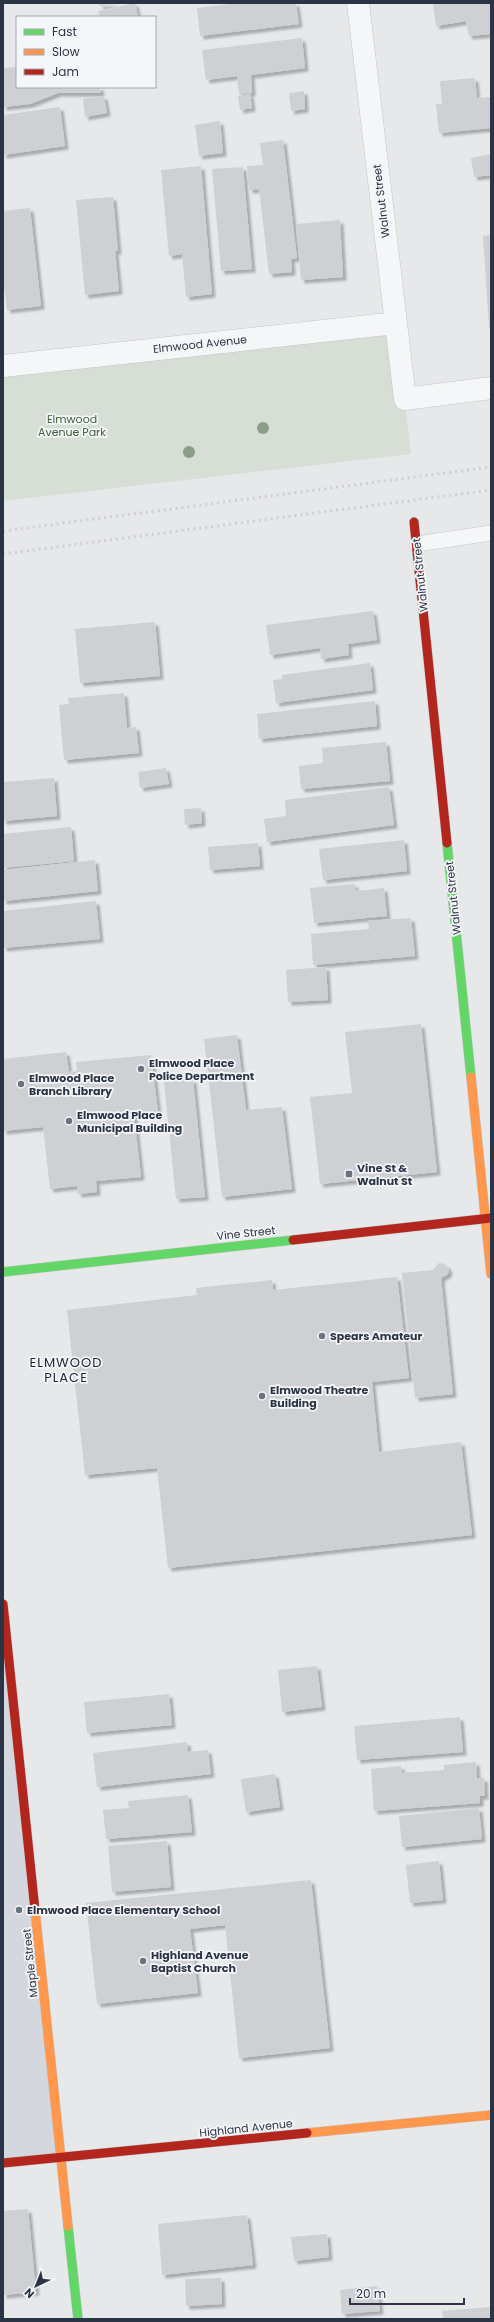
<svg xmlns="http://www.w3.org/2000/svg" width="494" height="2322" font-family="Poppins,sans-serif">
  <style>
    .built { fill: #d4d7dd }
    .green { fill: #d6ded6 }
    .building { fill: #ced0d3; filter: url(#shadow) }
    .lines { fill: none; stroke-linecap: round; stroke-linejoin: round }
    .lane-casing { stroke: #c4c6c8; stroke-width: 16 }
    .street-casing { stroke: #c4c6c8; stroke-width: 23 }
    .fast-casing { stroke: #c4c6c8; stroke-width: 10 }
    .slow-casing { stroke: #c4c6c8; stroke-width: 10 }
    .jam-casing { stroke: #c4c6c8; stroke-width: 10 }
    .lane { stroke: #f5f6f7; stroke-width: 15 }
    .street { stroke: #f5f6f7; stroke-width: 22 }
    .fast { stroke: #63d668; stroke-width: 9 }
    .slow { stroke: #ff974d; stroke-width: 9 }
    .jam { stroke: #b3261e; stroke-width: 9 }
    .rail { stroke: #cecfd2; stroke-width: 3; stroke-dasharray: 2 4; stroke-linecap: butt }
    .tree { fill: #8a9e88 }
    .poi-dot { fill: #6c737f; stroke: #f4f6f9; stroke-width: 1.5 }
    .labels { text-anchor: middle; stroke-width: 3.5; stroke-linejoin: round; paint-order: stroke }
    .street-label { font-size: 11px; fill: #2b3445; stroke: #f4f6f9 }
    .park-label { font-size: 11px; fill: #3f6138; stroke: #f4f6f9 }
    .poi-label { font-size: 11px; font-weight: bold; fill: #2b3445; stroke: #f4f6f9; text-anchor: start }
    .quarter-label { font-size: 13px; letter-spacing: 1px; fill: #1d2536; stroke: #f4f6f9 }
  </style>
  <defs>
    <filter id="shadow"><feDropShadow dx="3.5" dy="3.5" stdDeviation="1" flood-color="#0004"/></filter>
  </defs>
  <rect width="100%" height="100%" fill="#e6e8ea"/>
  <path class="built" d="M 3,1604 L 63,2158 L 3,2163 Z"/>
  <path class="green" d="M 396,323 L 411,454 L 3,501 L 3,366 Z"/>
  <path class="building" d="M 99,3 L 115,3 L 115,4 L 100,6 Z
    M 135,3 L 138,17 L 100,17 L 98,11 Z
    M 239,3 L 296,3 L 299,24 L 200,36 L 197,8 Z
    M 433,3 L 491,3 L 491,34 L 469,36 L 466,21 L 436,26 Z
    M 302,38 L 305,68 L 251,75 L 252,93 L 239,94 L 237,76 L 206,80 L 202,50 Z
    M 17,67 L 17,87 L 100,87 L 101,93 L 58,93 L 30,104 L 3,107 L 3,68 Z
    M 475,78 L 477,98 L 491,97 L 491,128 L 439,133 L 436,104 L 442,104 L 440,81 Z
    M 304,91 L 305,109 L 291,111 L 289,93 Z
    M 250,94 L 252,108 L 240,110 L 238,96 Z
    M 104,96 L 107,113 L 85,117 L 83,99 Z
    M 60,107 L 65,146 L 3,155 L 3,115 Z
    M 220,121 L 223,153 L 199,156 L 195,125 Z
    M 283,140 L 297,258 L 291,259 L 292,272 L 269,274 L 259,189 L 249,190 L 247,166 L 263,165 L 260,143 Z
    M 491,154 L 491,175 L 474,177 L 471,158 Z
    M 201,166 L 212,294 L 186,297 L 182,254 L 169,256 L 161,170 Z
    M 243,167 L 252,269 L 221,271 L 212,169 Z
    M 113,197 L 118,251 L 115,251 L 119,291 L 85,295 L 76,200 Z
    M 30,208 L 41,306 L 7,310 L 3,277 L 3,211 Z
    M 340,220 L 343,277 L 301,280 L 296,224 Z
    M 491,235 L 491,328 L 489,328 L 483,236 Z
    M 373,611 L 377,640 L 348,644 L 349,655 L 321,659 L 320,648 L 270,655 L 266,625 Z
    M 155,622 L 160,676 L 80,683 L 75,629 Z
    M 370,663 L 373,690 L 276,703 L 273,680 L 282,679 L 282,675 Z
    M 124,693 L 127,728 L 136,727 L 139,753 L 64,760 L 59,705 L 69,704 L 68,698 Z
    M 375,701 L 377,726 L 259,739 L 257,714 Z
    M 386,742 L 390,781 L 301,789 L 299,766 L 323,763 L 322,748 Z
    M 166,768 L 169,784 L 140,788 L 138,772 Z
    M 54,778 L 57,816 L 3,821 L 3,782 Z
    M 389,787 L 394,825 L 267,842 L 264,819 L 286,816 L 285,800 Z
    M 201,808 L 202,823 L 185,825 L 184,809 Z
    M 71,827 L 74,861 L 3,868 L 3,834 Z
    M 404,840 L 407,871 L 323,880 L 319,849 Z
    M 258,843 L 260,866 L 210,870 L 208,847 Z
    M 95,860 L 98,891 L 3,901 L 3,870 Z
    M 355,884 L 356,891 L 384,888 L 387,916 L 314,923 L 310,888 Z
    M 96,901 L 100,939 L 3,948 L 3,911 Z
    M 411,918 L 415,956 L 313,965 L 311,934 L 369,929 L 368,921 Z
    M 326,967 L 328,1000 L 288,1002 L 286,970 Z
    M 421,1024 L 437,1172 L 320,1184 L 310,1097 L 352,1093 L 345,1032 Z
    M 237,1035 L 246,1110 L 282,1107 L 292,1189 L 222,1197 L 204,1039 Z
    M 66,1052 L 69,1072 L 77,1071 L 76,1062 L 151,1055 L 158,1112 L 134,1115 L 141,1177 L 96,1181 L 97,1192 L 78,1194 L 77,1186 L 50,1189 L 43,1127 L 3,1131 L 3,1059 Z
    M 193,1079 L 205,1197 L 176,1199 L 164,1082 Z
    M 439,1263 L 445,1264 L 449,1269 L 448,1274 L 441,1278 L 453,1394 L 415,1398 L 402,1273 L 433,1270 Z
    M 397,1277 L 409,1378 L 372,1382 L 379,1452 L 461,1442 L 472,1535 L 168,1568 L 157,1468 L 85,1475 L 67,1310 L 197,1295 L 196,1288 L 272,1280 L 273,1290 Z
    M 317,1666 L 322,1707 L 282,1712 L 278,1670 Z
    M 169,1694 L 172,1725 L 87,1733 L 84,1702 Z
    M 460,1717 L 463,1752 L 357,1760 L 354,1726 Z
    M 187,1742 L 188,1752 L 208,1750 L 211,1774 L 97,1787 L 93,1753 Z
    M 476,1762 L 477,1778 L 484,1778 L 485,1796 L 480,1796 L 480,1803 L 374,1811 L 371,1769 L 401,1766 L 402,1773 L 444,1770 L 444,1765 Z
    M 275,1774 L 280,1807 L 246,1812 L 241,1779 Z
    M 188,1795 L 192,1832 L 106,1839 L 103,1810 L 129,1808 L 128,1801 Z
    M 479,1808 L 482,1839 L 402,1847 L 399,1816 Z
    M 167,1841 L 171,1887 L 112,1892 L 108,1846 Z
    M 439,1861 L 443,1900 L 410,1903 L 406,1865 Z
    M 311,1880 L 330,2048 L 239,2058 L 225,1925 L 190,1929 L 198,1993 L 97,2004 L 86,1903 Z
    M 28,2209 L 36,2292 L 3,2295 L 3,2211 Z
    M 247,2215 L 253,2265 L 162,2275 L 158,2224 Z
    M 327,2234 L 329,2257 L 294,2261 L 291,2237 Z
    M 221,2278 L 222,2304 L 186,2306 L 185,2279 Z
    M 377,2286 L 380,2311 L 342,2314 L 340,2290 Z
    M 491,2307 L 491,2319 L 443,2319 L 442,2311 Z"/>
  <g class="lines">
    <g class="lane-casing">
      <path id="lane" d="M 417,544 L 491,533"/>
    </g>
    <g class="street-casing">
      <path id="street" d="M 358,3 L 405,399 L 491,388
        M 3,366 L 396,323"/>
    </g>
    <g class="fast-casing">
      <path id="fast" d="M 447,843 L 471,1077
        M 3,1272 L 293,1240
        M 68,2226 L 78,2319"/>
    </g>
    <g class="slow-casing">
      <path id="slow" d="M 471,1077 L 491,1274
        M 35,1910 L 68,2226
        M 307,2133 L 491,2115"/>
    </g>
    <g class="jam-casing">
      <path id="jam" d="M 414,522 L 447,843
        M 293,1240 L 491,1218
        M 3,1604 L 35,1910
        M 3,2163 L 307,2133"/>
    </g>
    <use href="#lane" class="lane"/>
    <use href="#street" class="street"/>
    <use href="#fast" class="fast"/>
    <use href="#slow" class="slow"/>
    <use href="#jam" class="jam"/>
    <path class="rail" d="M 3,531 L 491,467
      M 3,554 L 491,490"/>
  </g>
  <g class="tree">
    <circle cx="263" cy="428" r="6"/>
    <circle cx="189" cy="452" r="6"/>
  </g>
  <g class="poi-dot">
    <circle cx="141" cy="1069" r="4"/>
    <circle cx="21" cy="1084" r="4"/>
    <circle cx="69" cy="1121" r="4"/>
    <rect x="345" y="1170" width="8" height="8" rx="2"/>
    <circle cx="322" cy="1336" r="4"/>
    <circle cx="262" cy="1396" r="4"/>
    <circle cx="19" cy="1910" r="4"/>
    <circle cx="143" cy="1961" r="4"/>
  </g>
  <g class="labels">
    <g class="street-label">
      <text transform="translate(381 201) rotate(-97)" y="4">Walnut Street</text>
      <text transform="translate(200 344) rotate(-6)" y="4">Elmwood Avenue</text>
      <text transform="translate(420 575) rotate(-96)" y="4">Walnut Street</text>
      <text transform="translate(453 898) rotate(-96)" y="4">Walnut Street</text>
      <text transform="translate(246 1233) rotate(-6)" y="4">Vine Street</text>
      <text transform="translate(30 1963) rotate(-96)" y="4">Maple Street</text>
      <text transform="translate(246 2128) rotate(-6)" y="4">Highland Avenue</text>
    </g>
    <g class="park-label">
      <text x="72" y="423">Elmwood<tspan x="72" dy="13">Avenue Park</tspan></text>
    </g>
    <g class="poi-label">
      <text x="149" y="1067">Elmwood Place<tspan x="149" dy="13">Police Department</tspan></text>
      <text x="29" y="1082">Elmwood Place<tspan x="29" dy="13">Branch Library</tspan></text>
      <text x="77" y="1119">Elmwood Place<tspan x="77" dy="13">Municipal Building</tspan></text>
      <text x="357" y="1172">Vine St &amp;<tspan x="357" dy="13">Walnut St</tspan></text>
      <text x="330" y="1340">Spears Amateur</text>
      <text x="270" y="1394">Elmwood Theatre<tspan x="270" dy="13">Building</tspan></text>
      <text x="27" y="1914">Elmwood Place Elementary School</text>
      <text x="151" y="1959">Highland Avenue<tspan x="151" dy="13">Baptist Church</tspan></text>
    </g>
    <g class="quarter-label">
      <text x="66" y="1367">ELMWOOD<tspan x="66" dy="15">PLACE</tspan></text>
    </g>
  </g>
  <rect width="494" height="2322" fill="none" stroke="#2b3445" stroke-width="8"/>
  <rect x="16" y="16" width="140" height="72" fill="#f4f6f9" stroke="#a4a8b1"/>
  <rect x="24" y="29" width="20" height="6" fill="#63d668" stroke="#a4a8b1"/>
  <text x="52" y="36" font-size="12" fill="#2b3445">Fast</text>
  <rect x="24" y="49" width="20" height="6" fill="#ff974d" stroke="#a4a8b1"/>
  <text x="52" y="56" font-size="12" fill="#2b3445">Slow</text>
  <rect x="24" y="69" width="20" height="6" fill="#b3261e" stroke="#a4a8b1"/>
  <text x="52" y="76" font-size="12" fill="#2b3445">Jam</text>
  <g transform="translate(36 2286) rotate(223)" stroke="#f4f6f9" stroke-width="3" paint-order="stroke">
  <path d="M0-3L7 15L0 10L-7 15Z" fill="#2b3445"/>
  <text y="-6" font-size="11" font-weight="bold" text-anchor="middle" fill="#2b3445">N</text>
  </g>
  <path d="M350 2298v6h114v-6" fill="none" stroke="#2b3445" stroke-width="2"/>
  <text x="356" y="2298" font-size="12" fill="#2b3445" stroke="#f4f6f9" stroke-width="3" paint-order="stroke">20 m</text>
</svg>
